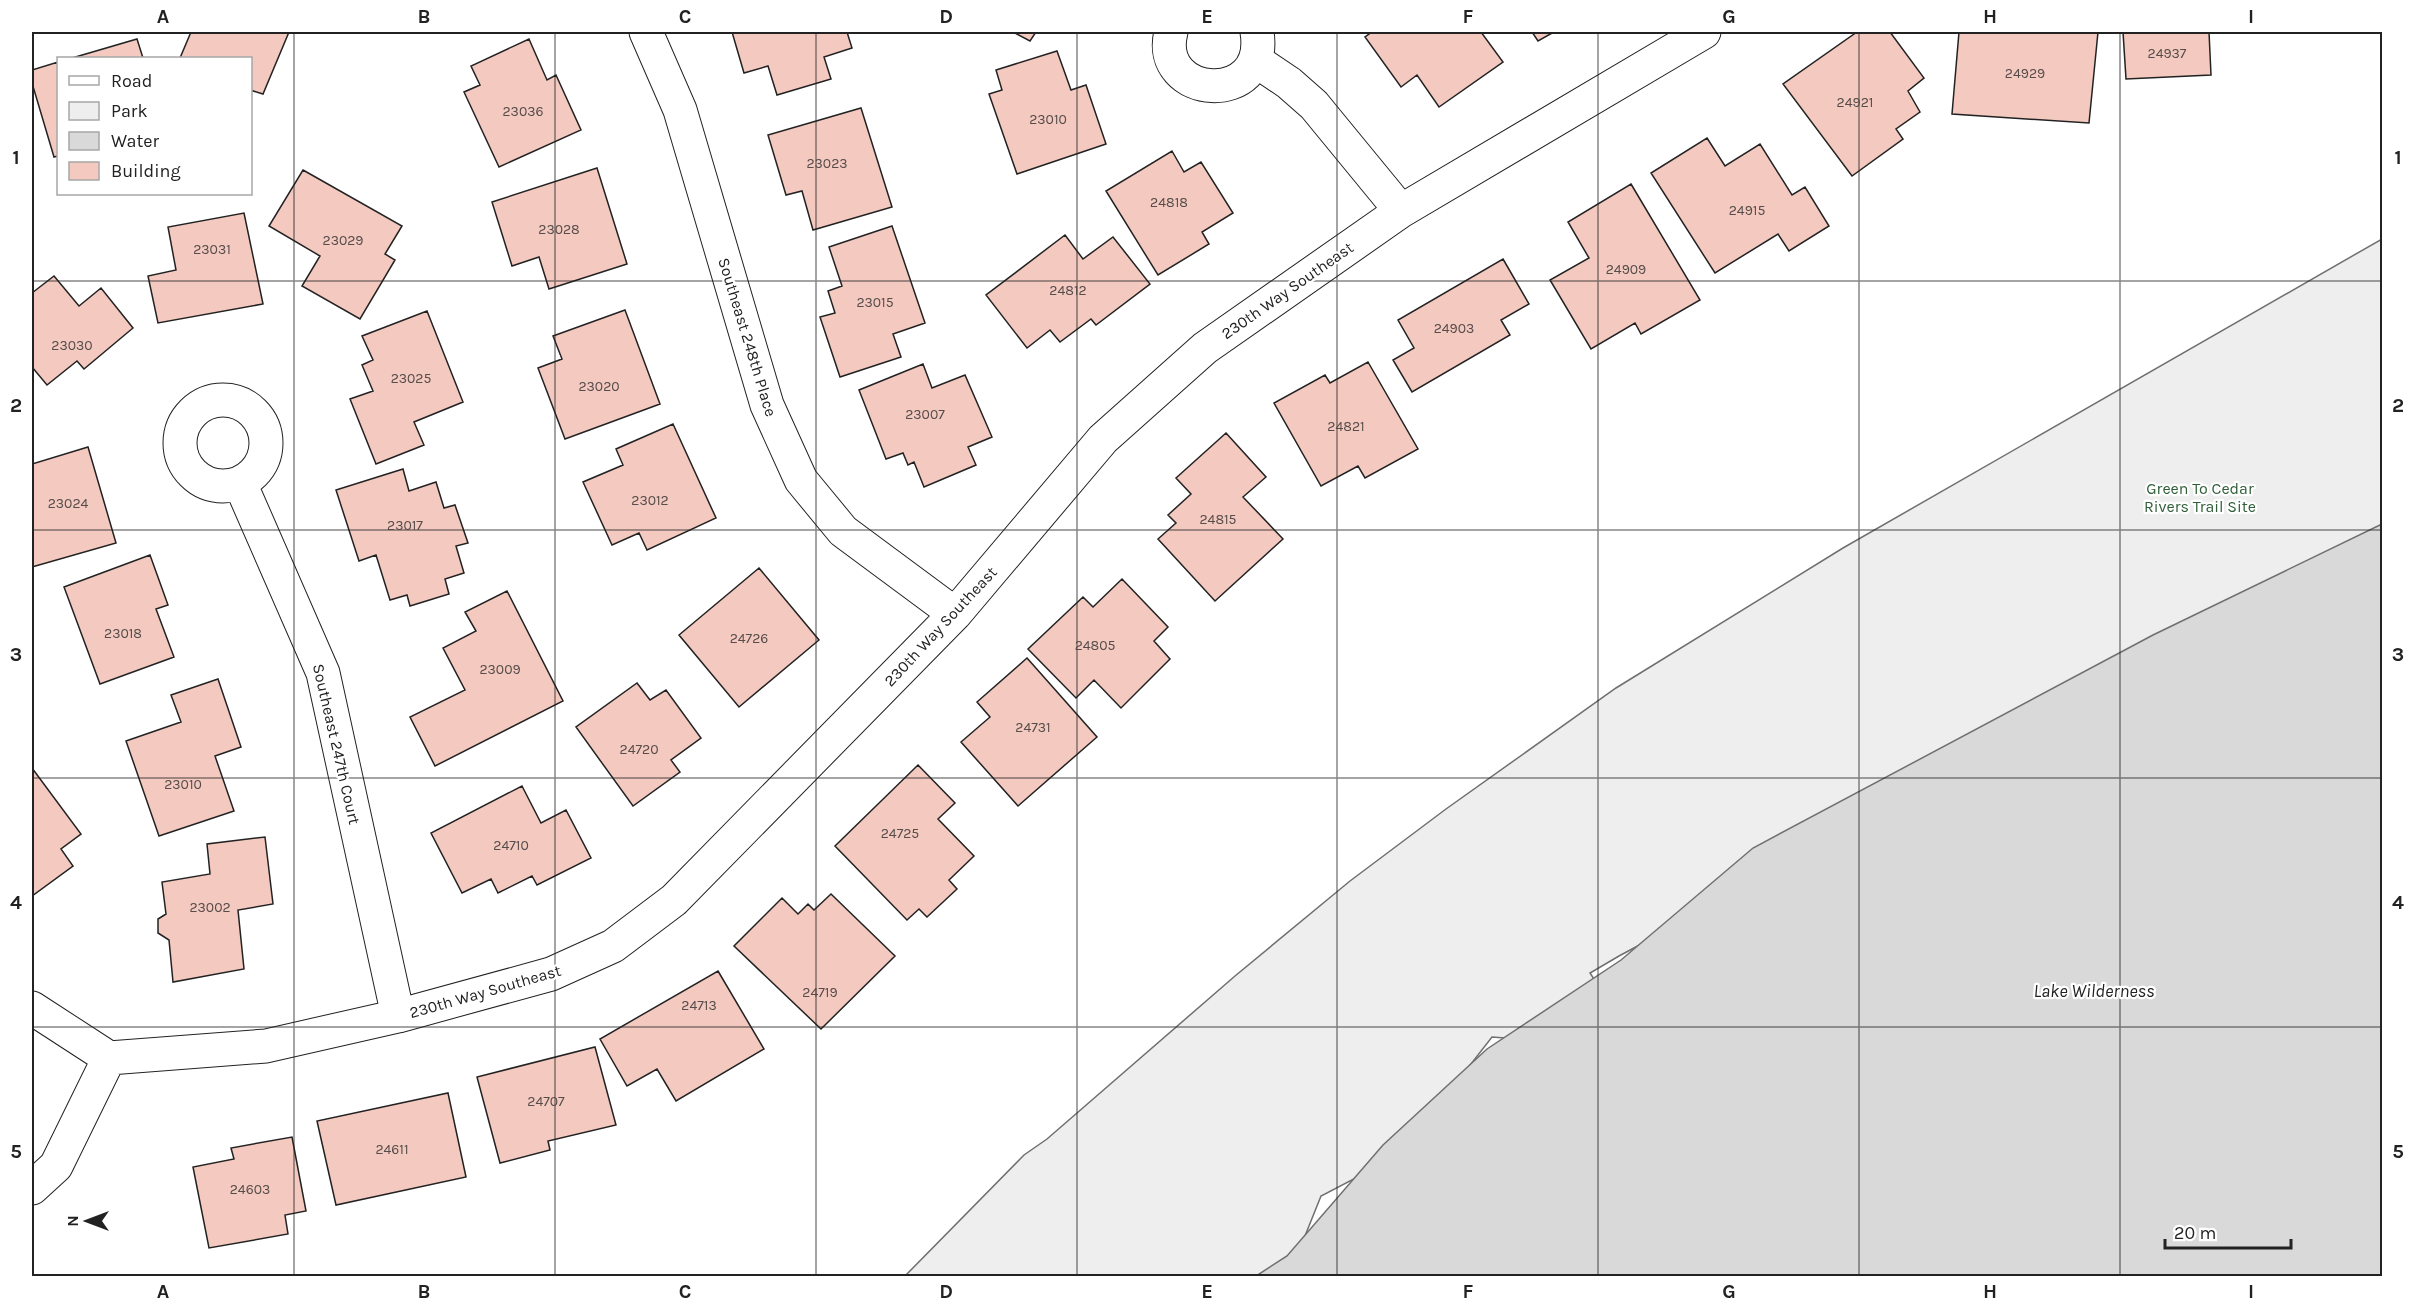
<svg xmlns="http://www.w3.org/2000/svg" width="2414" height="1308" font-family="Karla,sans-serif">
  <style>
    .green { fill: #eee; stroke: #6f6f6f; stroke-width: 1.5 }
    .water { fill: #d9d9d9; stroke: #6f6f6f; stroke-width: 1.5 }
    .building { fill: #f3c9c0; stroke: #222; stroke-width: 1.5 }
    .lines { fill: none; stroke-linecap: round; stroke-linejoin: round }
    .minor-casing { stroke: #222; stroke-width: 35 }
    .minor { stroke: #fff; stroke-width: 33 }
    .grid { fill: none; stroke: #222; stroke-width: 1.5; stroke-opacity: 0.55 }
    .labels { text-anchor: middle; stroke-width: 4.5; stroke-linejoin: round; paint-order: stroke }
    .number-label { font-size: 14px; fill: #564c4a }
    .street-label { font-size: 16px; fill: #222; stroke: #fff }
    .park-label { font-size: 16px; fill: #2f5e38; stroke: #fff }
    .water-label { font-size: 18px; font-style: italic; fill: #222; stroke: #fff }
    .neatline { fill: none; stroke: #222; stroke-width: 2 }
    .grid-label { font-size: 20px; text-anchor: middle; font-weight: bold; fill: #222 }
  </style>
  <rect width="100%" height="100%" fill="#fff"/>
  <path class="green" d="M 2382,239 L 2382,547 L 1619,956 L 1590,973 L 1596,982 L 1519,1039 L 1492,1037 L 1400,1155 L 1321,1196 L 1303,1241 L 1303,1276 L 905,1276 L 1024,1155 L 1047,1139 L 1235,976 L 1350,881 L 1446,809 L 1616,688 L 1843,548 Z"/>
  <path class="water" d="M 2382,524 L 2382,1276 L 1256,1276 L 1287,1256 L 1383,1145 L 1487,1049 L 1621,960 L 1753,848 L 2153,635 Z"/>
  <path class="building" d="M 191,32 L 289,32 L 263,94 L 250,90 L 250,58 L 180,58 Z
    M 732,32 L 847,32 L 852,48 L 824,57 L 831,79 L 777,95 L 768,66 L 744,73 Z
    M 1013,32 L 1036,32 L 1030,41 Z
    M 1372,32 L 1481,32 L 1503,62 L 1439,107 L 1417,75 L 1401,87 L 1365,37 Z
    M 1532,32 L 1554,32 L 1538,41 Z
    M 1857,32 L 1890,32 L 1924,78 L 1908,91 L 1920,112 L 1896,129 L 1903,139 L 1852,176 L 1783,84 Z
    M 1959,32 L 2098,32 L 2089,123 L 1952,114 Z
    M 2123,32 L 2209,32 L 2211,75 L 2126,79 Z
    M 137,39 L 143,58 L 72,58 Z
    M 529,39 L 547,80 L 556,75 L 581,130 L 499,167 L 464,92 L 480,85 L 471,66 Z
    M 1057,51 L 1071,90 L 1086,85 L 1106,144 L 1017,174 L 989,94 L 1002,90 L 996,70 Z
    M 58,62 L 58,156 L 54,157 L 32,83 L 32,70 Z
    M 861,108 L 892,207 L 813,230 L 802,191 L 786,195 L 768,135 Z
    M 1707,138 L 1725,166 L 1760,144 L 1792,195 L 1805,187 L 1829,226 L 1789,251 L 1778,234 L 1715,273 L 1651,173 Z
    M 1172,151 L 1184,172 L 1201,162 L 1233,213 L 1202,232 L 1209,244 L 1158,275 L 1106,191 Z
    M 597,168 L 627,264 L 549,289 L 539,257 L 512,266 L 492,202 Z
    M 303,170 L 402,226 L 385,254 L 395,260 L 360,319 L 302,286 L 320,256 L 269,226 Z
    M 1631,184 L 1700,300 L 1641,334 L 1635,323 L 1591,349 L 1550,280 L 1589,258 L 1568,222 Z
    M 244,213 L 263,304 L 158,323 L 148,276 L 176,270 L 168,227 Z
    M 892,226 L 925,323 L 893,334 L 901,357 L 840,377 L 820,317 L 835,313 L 828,291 L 842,286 L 829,247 Z
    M 1065,235 L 1083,259 L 1113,237 L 1150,284 L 1096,325 L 1091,319 L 1060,342 L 1050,330 L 1027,348 L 986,295 Z
    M 1503,259 L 1529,304 L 1501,320 L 1510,335 L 1412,392 L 1393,360 L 1414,348 L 1398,320 Z
    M 54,276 L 79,306 L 101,288 L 133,328 L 84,369 L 77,361 L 47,385 L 32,367 L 32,293 Z
    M 625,310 L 660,404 L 565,439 L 538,368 L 562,359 L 553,336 Z
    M 427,311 L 463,402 L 414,422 L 424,445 L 376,464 L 350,399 L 373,391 L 362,365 L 373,360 L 362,336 Z
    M 1368,362 L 1418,449 L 1365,478 L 1358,466 L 1321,486 L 1274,403 L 1325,375 L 1330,383 Z
    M 923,364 L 932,388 L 965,375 L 992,437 L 968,447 L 976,465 L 924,487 L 914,462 L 908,465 L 903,453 L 886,459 L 859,390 Z
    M 673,424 L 716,518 L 647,550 L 639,533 L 612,545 L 583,482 L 623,465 L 616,449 Z
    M 1226,433 L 1266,477 L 1243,497 L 1283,539 L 1215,601 L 1158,539 L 1176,523 L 1168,515 L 1191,494 L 1176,478 Z
    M 88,447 L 116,543 L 32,567 L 32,464 Z
    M 403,469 L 409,491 L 436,482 L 444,508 L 455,505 L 468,543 L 456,546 L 464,573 L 445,579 L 449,594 L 410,606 L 407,595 L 390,600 L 376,555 L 359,561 L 336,490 Z
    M 150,555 L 168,605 L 156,609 L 174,657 L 100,684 L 64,587 Z
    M 759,568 L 819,640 L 739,707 L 679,635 Z
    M 1122,579 L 1168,627 L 1154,641 L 1170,659 L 1121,708 L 1094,680 L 1076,698 L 1028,649 L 1083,597 L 1093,607 Z
    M 507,591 L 563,701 L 435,766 L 410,717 L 465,690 L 443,648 L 476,631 L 465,612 Z
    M 1027,658 L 1097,737 L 1018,806 L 961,742 L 990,717 L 977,702 Z
    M 218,679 L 241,747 L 215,756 L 234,811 L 159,836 L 126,741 L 181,722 L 171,695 Z
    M 637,683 L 650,700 L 666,690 L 701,738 L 671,760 L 680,772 L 633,806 L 576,727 Z
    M 918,765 L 955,803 L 938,819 L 974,856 L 949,880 L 957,889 L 927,917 L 919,909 L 907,920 L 835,846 Z
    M 32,768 L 81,834 L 61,849 L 73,866 L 32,896 Z
    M 522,786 L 541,823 L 566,810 L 591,858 L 537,885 L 532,876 L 498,893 L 491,879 L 462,893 L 431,833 Z
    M 265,837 L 273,904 L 238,910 L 244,969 L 173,982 L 169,940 L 158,933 L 158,919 L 166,914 L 162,882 L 210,874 L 207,844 Z
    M 831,894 L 895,956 L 821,1029 L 734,946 L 782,898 L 798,914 L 808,904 L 814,910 Z
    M 718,971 L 764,1049 L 676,1101 L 657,1069 L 627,1086 L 600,1039 Z
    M 595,1047 L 616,1125 L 548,1141 L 550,1150 L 500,1163 L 477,1077 Z
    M 448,1093 L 466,1177 L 336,1205 L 317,1121 Z
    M 292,1137 L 306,1211 L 285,1215 L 288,1234 L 209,1248 L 193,1167 L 234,1159 L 231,1148 Z"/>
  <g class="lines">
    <g class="minor-casing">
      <path id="minor" d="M 646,32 L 680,110 L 767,405 L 801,480 L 843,531 L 955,614
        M 1171,32 C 1154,99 1269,108 1257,32
        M 1255,60 L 1289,83 L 1314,105 L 1401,211
        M180 443a43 43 0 1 1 86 0a43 43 0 1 1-86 0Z
        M 240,483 L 323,673 L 398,1016
        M 32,1008 L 109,1058
        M 109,1058 L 266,1046 L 398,1016 L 551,974 L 613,946 L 674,900 L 955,614 L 1103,439 L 1205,348 L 1401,211 L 1704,32
        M 32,1188 L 56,1166 L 109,1058"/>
    </g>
    <use href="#minor" class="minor"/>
  </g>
  <path class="grid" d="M 294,32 L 294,1276M 555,32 L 555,1276M 816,32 L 816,1276M 1077,32 L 1077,1276M 1337,32 L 1337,1276M 1598,32 L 1598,1276M 1859,32 L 1859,1276M 2120,32 L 2120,1276M 32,281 L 2382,281M 32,530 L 2382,530M 32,778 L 2382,778M 32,1027 L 2382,1027"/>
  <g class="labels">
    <g class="number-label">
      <text x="2167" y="58">24937</text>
      <text x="2025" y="78">24929</text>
      <text x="1855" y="107">24921</text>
      <text x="523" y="116">23036</text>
      <text x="1048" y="124">23010</text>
      <text x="827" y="168">23023</text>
      <text x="1169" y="207">24818</text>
      <text x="1747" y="215">24915</text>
      <text x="559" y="234">23028</text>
      <text x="343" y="245">23029</text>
      <text x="212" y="254">23031</text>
      <text x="1626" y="274">24909</text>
      <text x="1068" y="295">24812</text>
      <text x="875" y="307">23015</text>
      <text x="1454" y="333">24903</text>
      <text x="72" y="350">23030</text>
      <text x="411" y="383">23025</text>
      <text x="599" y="391">23020</text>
      <text x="925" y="419">23007</text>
      <text x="1346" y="431">24821</text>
      <text x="650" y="505">23012</text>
      <text x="68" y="508">23024</text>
      <text x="1218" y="524">24815</text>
      <text x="405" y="530">23017</text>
      <text x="123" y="638">23018</text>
      <text x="749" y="643">24726</text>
      <text x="1095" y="650">24805</text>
      <text x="500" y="674">23009</text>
      <text x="1033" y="732">24731</text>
      <text x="639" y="754">24720</text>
      <text x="183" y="789">23010</text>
      <text x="900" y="838">24725</text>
      <text x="511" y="850">24710</text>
      <text x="210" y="912">23002</text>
      <text x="820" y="997">24719</text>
      <text x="699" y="1010">24713</text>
      <text x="546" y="1106">24707</text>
      <text x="392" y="1154">24611</text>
      <text x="250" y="1194">24603</text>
    </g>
    <g class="street-label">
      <text transform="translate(1287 290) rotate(-35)" y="6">230th Way Southeast</text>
      <text transform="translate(748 337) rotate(73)" y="6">Southeast 248th Place</text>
      <text transform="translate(940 626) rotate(-47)" y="6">230th Way Southeast</text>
      <text transform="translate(337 744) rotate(77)" y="6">Southeast 247th Court</text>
      <text transform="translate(485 991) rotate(-16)" y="6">230th Way Southeast</text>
    </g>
    <g class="park-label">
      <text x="2200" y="494">Green To Cedar<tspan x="2200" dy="18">Rivers Trail Site</tspan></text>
    </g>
    <g class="water-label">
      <text x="2094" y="997">Lake Wilderness</text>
    </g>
  </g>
  <rect width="2414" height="1308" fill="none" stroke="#ffffff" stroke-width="66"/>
  <rect x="57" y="57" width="195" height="138" fill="#ffffff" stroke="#a7a7a7" stroke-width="1.5"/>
  <rect x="69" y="76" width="30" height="9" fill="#ffffff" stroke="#a7a7a7" stroke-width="1.5"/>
  <text x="111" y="87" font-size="18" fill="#222222">Road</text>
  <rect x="69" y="102" width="30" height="18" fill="#eeeeee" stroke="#a7a7a7" stroke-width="1.5"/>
  <text x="111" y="117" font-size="18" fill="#222222">Park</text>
  <rect x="69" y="132" width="30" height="18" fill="#d9d9d9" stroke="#a7a7a7" stroke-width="1.5"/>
  <text x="111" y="147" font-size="18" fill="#222222">Water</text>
  <rect x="69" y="162" width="30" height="18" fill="#f3c9c0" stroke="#a7a7a7" stroke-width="1.5"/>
  <text x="111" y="177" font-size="18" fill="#222222">Building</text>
  <g transform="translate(87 1221) rotate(270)" stroke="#ffffff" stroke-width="4.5" paint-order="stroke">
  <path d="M0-4.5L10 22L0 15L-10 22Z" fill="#222222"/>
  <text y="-9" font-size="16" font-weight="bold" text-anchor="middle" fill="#222222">N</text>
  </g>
  <path d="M2165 1239v9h126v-9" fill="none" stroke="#222222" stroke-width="3"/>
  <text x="2174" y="1239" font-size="18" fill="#222222" stroke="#ffffff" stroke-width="4.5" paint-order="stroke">20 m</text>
  <rect x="33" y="33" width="2348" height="1242" class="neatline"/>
  <g class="grid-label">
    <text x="163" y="23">A</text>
    <text x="424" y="23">B</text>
    <text x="685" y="23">C</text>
    <text x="946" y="23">D</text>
    <text x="1207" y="23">E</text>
    <text x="1468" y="23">F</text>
    <text x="1729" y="23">G</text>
    <text x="1990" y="23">H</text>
    <text x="2251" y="23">I</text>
    <text x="16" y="164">1</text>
    <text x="2398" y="164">1</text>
    <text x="16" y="412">2</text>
    <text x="2398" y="412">2</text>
    <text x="16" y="661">3</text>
    <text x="2398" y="661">3</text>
    <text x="16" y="909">4</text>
    <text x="2398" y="909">4</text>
    <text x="16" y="1158">5</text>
    <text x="2398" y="1158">5</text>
    <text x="163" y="1298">A</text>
    <text x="424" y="1298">B</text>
    <text x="685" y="1298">C</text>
    <text x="946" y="1298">D</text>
    <text x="1207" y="1298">E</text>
    <text x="1468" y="1298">F</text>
    <text x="1729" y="1298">G</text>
    <text x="1990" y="1298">H</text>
    <text x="2251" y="1298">I</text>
  </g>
</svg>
